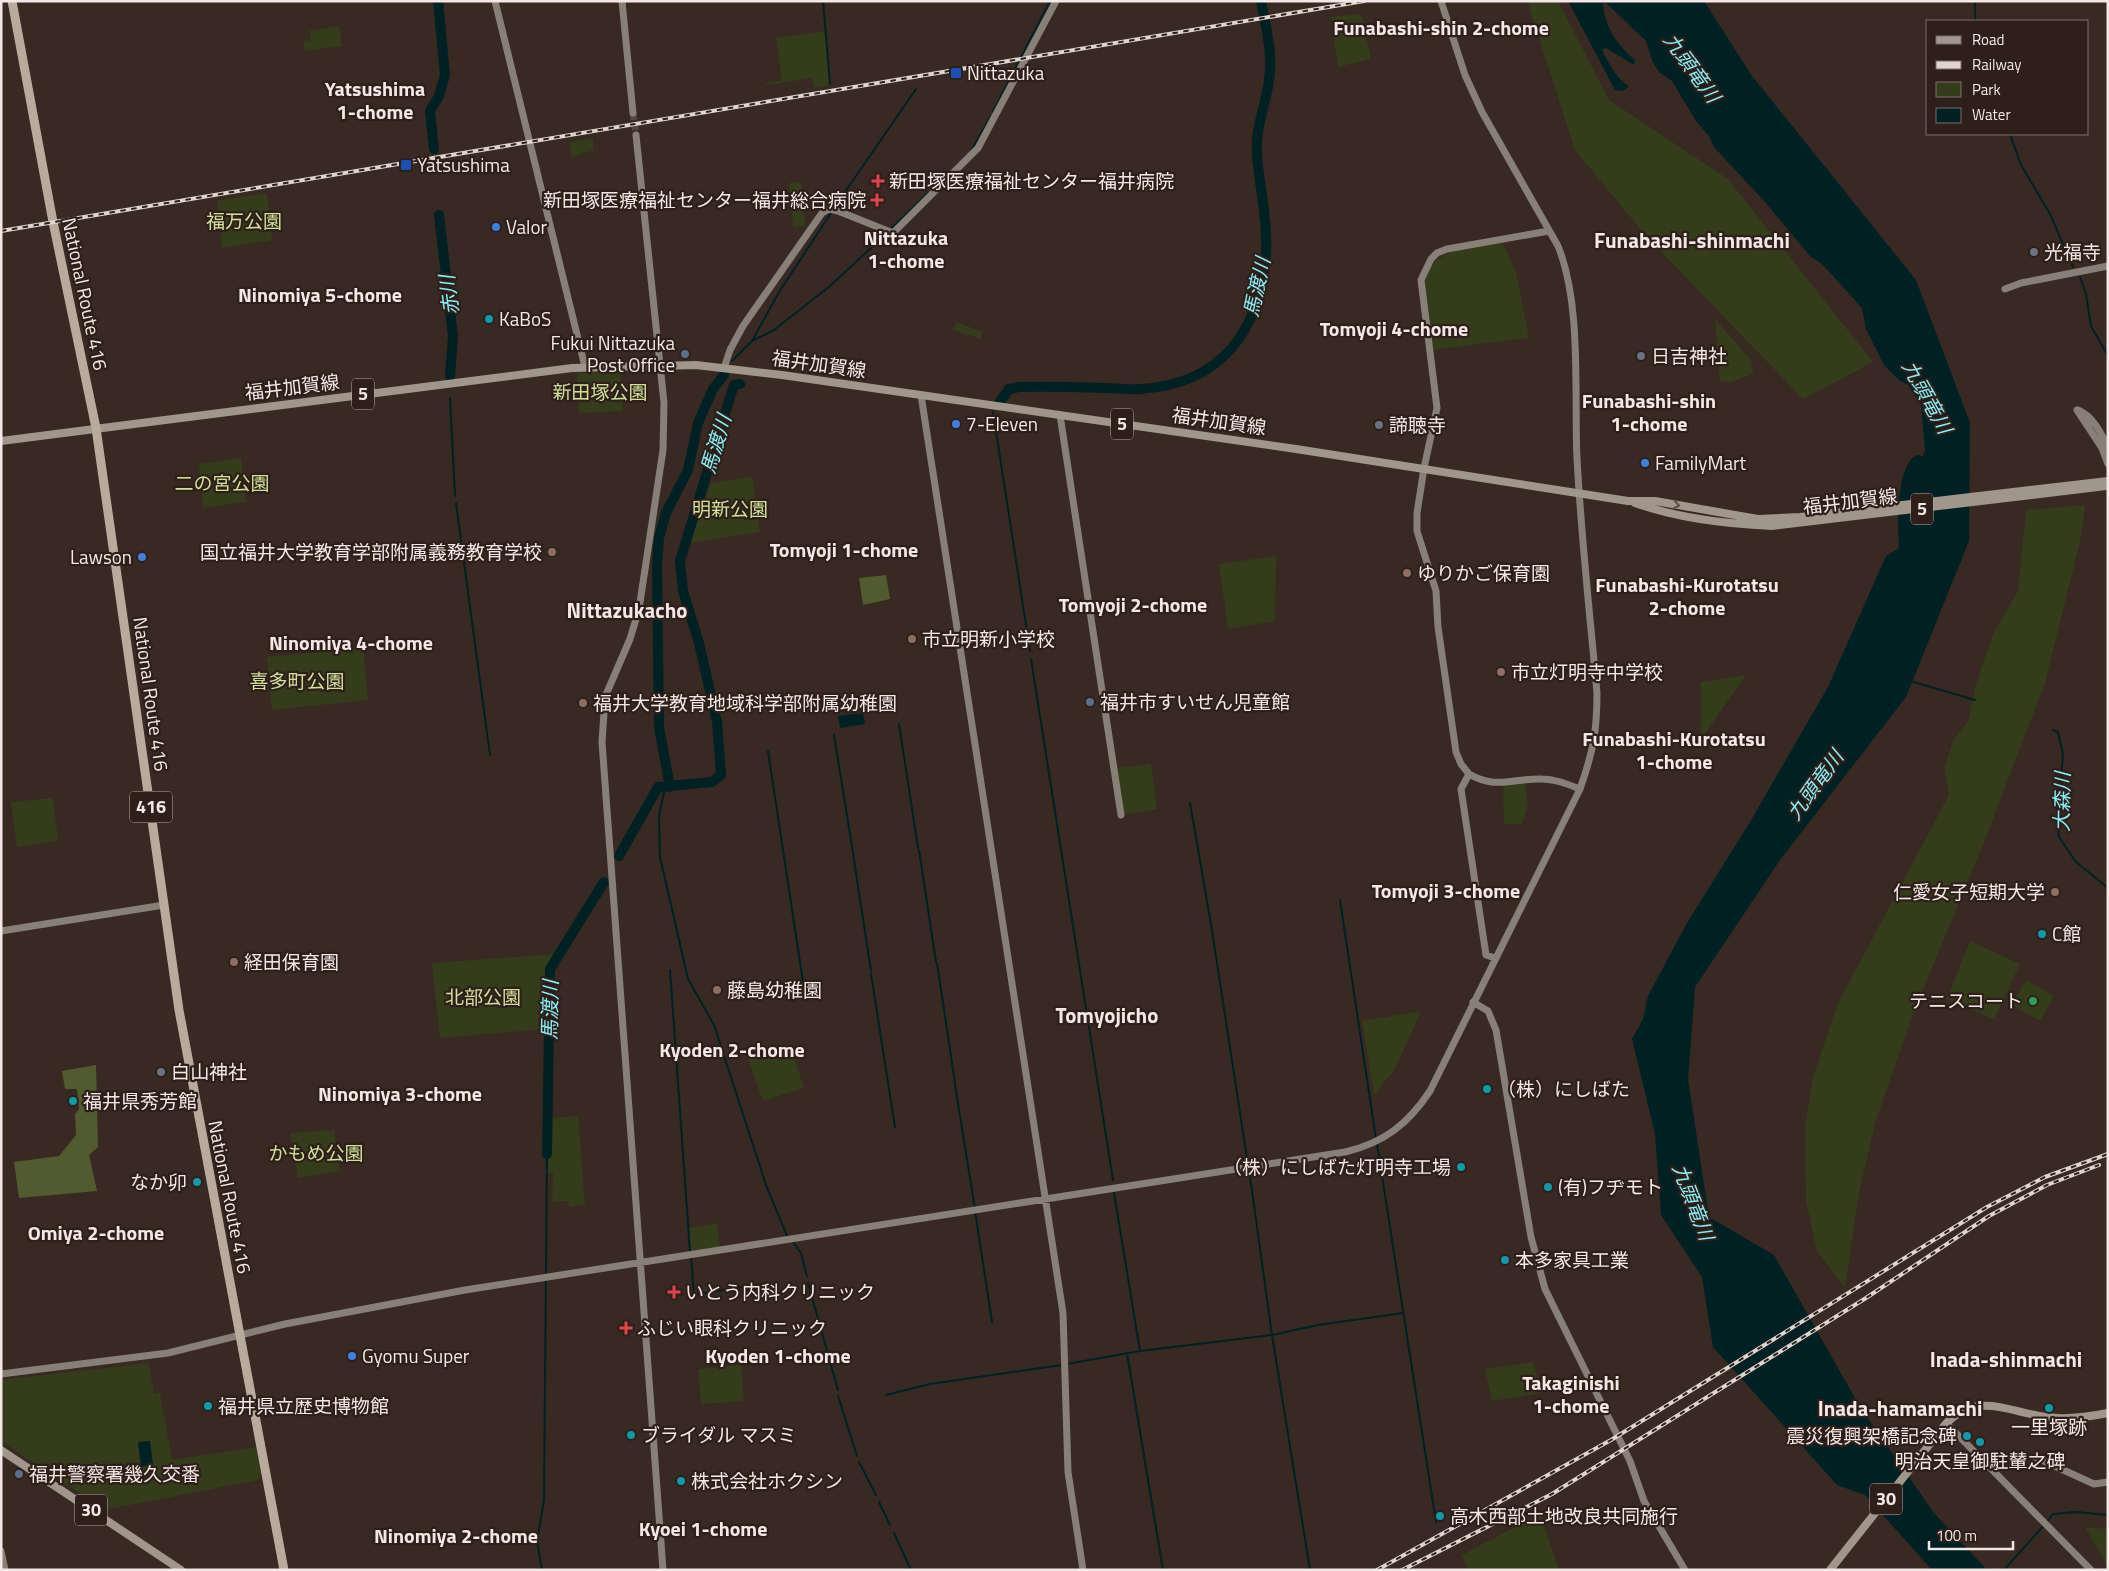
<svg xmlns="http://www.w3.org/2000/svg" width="2109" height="1571" font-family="'Titillium Web','Noto Sans JP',sans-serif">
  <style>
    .green { fill: #353c1b }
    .forest { fill: #525b2f }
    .water { fill: #002124 }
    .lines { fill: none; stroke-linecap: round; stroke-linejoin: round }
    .stream { stroke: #002124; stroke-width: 2 }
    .river { stroke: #002124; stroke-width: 10 }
    .secondary-tunnel { stroke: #544640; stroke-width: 7; stroke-dasharray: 7 3.5; stroke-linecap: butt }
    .secondary { stroke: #887f77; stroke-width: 7 }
    .primary { stroke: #a1968b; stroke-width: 8 }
    .highway { stroke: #b8aa9d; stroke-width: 9 }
    .rail-casing { stroke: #dfd4d0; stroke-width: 4 }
    .rail { stroke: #2e1f1a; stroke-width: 2; stroke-dasharray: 5.5; stroke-linecap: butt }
    .oneway { stroke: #5c4f47 }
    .transit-dot { fill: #1a4fb4; stroke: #2e1f1a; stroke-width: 2 }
    .health-dot { fill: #e0444e; stroke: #2e1f1a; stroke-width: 2 }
    .shop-dot { fill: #3f7fe0; stroke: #2e1f1a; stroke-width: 2 }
    .worship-dot { fill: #6b7280; stroke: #2e1f1a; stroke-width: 2 }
    .culture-dot { fill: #0f9aa8; stroke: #2e1f1a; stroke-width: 2 }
    .service-dot { fill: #5c6f8a; stroke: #2e1f1a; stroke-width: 2 }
    .education-dot { fill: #8d6e63; stroke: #2e1f1a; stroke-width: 2 }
    .leisure-dot { fill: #2e9e5b; stroke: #2e1f1a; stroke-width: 2 }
    .labels { text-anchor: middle; stroke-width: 4.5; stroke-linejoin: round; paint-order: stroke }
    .shield { fill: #2e1f1a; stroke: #b8aca8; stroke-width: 1 }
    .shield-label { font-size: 18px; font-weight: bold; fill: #f3e8e5 }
    .poi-label { font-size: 19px; fill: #f3e8e5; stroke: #2e1f1a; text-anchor: start }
    .park-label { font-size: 19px; fill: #d0e098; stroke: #2e1f1a }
    .street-label { font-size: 19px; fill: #f3e8e5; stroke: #2e1f1a }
    .neighbourhood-label { font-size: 20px; font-weight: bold; fill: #f3e8e5; stroke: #2e1f1a }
    .water-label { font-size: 20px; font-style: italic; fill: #88edf5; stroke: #2e1f1a }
    .quarter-label { font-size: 21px; font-weight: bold; fill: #f3e8e5; stroke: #2e1f1a }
  </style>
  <rect width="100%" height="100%" fill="#382923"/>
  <path class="green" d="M 1527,1 L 1558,1 L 1609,100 L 1728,179 L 1873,362 L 1803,399 L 1646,236 L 1575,150 Z
    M 1361,14 L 1371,59 L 1338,67 L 1331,17 Z
    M 339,26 L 342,46 L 305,51 L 303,41 L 311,40 L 309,31 Z
    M 826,31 L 831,85 L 814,88 L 812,78 L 767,85 L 766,83 L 782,80 L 776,38 Z
    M 593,138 L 594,150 L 571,157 L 570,142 Z
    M 801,182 L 805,226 L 793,227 L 789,183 Z
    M 267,193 L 272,240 L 222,248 L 217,201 Z
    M 1501,239 L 1516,272 L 1529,338 L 1432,350 C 1429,338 1419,299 1421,289 C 1429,248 1467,247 1501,239 Z
    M 1715,319 L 1751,360 L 1753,374 L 1731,382 L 1720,381 Z
    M 956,322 L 983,332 L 981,339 L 952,330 Z
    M 620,371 L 623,411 L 579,413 L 577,373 Z
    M 241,458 L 246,502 L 203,508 L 199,464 Z
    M 752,477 L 760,532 L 690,543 L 711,483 Z
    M 2085,505 L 2081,537 L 2045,683 L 1986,837 L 1913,1014 L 1875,1123 L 1858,1198 L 1845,1288 L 1817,1251 L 1806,1201 L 1805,1127 L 1813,1077 L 1838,1003 L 1949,795 L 1944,769 L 1953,741 L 1969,719 L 1976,684 L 1994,632 L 2018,591 L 2026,510 Z
    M 1276,556 L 1275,621 L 1228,629 L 1219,564 Z
    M 363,648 L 368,700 L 272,710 L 267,657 Z
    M 1746,675 L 1701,739 L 1701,682 Z
    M 1151,764 L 1157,809 L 1121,815 L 1114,768 Z
    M 1503,783 L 1525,783 L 1528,805 L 1522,824 L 1504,824 Z
    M 53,798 L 58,841 L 17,847 L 11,802 Z
    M 1970,941 L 2020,964 L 1994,1019 L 1947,999 Z
    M 555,954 L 546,967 L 545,1029 L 440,1038 L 432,963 Z
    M 2026,980 L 2054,996 L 2040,1021 L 2012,1005 Z
    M 1421,1011 L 1395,1069 L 1374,1095 L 1362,1021 Z
    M 790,1045 L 804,1088 L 763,1101 L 748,1059 Z
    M 578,1116 L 585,1204 L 569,1207 L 568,1201 L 552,1202 L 553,1173 L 547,1173 L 550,1118 Z
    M 334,1130 L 340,1171 L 298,1178 L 290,1133 Z
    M 717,1223 L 720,1249 L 691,1254 L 689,1228 Z
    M 1533,1362 L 1542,1393 L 1492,1401 L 1485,1369 Z
    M 149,1363 L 154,1394 L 160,1393 L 172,1460 L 256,1447 L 261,1476 L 258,1480 L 104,1510 L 1,1441 L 1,1380 Z
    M 741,1365 L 744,1401 L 701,1404 L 698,1369 Z
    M 1540,1514 L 1559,1570 L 1468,1570 L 1462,1555 Z
    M 2085,1527 L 2108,1529 L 2108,1562 L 2105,1562 Z"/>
  <path class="forest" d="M 886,575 L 890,599 L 863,605 L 859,578 Z
    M 96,1065 L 98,1147 L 89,1155 L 97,1191 L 19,1198 L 14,1162 L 59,1156 L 76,1135 L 75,1114 L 79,1109 L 77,1089 L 65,1089 L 62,1071 Z"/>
  <path class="water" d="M 1568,1 L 1704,1 L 1752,76 L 1916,280 L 1970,423 L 1969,541 L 1906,697 L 1780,860 L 1695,987 L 1688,1079 L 1709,1217 L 1774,1255 L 1860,1407 L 1934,1513 L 1987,1570 L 1932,1570 L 1865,1495 L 1837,1485 L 1713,1347 L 1702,1277 L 1661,1215 L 1655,1134 L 1632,1039 L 1643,1019 L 1648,996 L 1687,923 L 1750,822 L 1828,687 L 1886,556 L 1899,548 C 1898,527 1895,465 1917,455 L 1923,456 L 1925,450 L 1921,405 L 1908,385 L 1899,380 L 1884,365 L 1866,329 L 1862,308 L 1822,264 L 1810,256 L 1765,202 L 1714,147 L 1709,136 L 1696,121 L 1672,81 L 1659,72 L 1652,60 L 1646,41 L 1606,3 L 1603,4 C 1605,27 1617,45 1635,60 L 1634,65 L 1606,48 L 1603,49 L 1603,53 C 1610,64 1617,80 1629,86 L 1623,91 L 1615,90 Z
    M 863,713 L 865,724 L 840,728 L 838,716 Z
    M 150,1441 L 153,1464 L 141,1467 L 138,1442 Z"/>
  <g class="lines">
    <path class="stream" d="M 823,1 L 830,84
      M 1975,1 L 1975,21
      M 993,112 L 1050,1
      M 2010,134 L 2021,165 L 2050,214 L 2073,267
      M 972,149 L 991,116
      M 836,205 L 916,89
      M 892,228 L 928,193
      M 2080,277 L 2086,294 L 2091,326 L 2108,356
      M 752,341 L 779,292 L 831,213
      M 732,361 L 752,341 L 774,330 L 830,286 L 885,235
      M 450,398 L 455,496
      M 993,412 L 1030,651
      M 456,503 L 490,755
      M 1031,659 L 1113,1180
      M 1910,681 L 1975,700
      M 899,724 L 918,848
      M 2053,730 L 2058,732 L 2063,754 L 2057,823 L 2059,837 L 2076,862 L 2108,888
      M 834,735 L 854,859
      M 768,751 L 803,982
      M 665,787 L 659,816 L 660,857 L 688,979 L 714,1025 L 766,1185 L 787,1236
      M 1190,803 L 1211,924 L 1248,1165
      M 919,850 L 936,962
      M 854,860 L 871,971
      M 1340,900 L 1376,1139
      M 937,963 L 955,1083
      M 670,970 L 690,1252
      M 871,974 L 895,1127
      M 955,1085 L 975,1209
      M 1377,1144 L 1436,1522
      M 1249,1169 L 1272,1335 L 1310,1570
      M 1114,1193 L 1140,1351
      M 975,1211 L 992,1322
      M 793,1242 L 801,1253 L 807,1276
      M 691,1256 L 694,1295 L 742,1287
      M 808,1283 L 838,1390
      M 1127,1353 L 1163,1570
      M 1067,1364 L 1140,1351 L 1272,1335 L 1318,1325 L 1403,1313
      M 886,1395 L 930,1384 L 1062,1365
      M 838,1396 L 857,1456
      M 859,1462 L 876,1495
      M 879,1502 L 890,1525
      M 2047,1522 L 2053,1514 L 2076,1512 L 2108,1515
      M 894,1533 L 911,1570
      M 542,1570 L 537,1541 L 544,1500 L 547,1154
      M 2004,1570 L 2044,1525"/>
    <path class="river" d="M 434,149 L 430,111 L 439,96 L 445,75 L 438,1
      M 439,215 L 453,336 L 450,376
      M 999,403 L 1009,389 L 1019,387 C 1048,386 1077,387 1106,388 C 1117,388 1129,390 1140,389 C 1223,384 1260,330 1266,252 C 1268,219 1259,186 1257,154 C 1255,128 1266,105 1269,80 C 1273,54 1266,27 1261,1
      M 670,787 L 659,727 L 657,565 L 659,538 L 666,513 L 688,470 L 698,423 L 713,389 L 724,375
      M 619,856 L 658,787 L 712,782 L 721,775 L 717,722 L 699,643 L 683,591 L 680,561 L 732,391 L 734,385 L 740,384
      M 547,1154 L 550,969 L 604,882"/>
    <path class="secondary-tunnel" d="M 633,113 L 636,135"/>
    <path class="secondary" d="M 495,1 L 585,367
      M 622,1 L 633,113
      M 636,135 L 664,403 L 663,450 L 639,609 L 630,639 L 605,697 L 602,742 L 663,1570
      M 2005,289 L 2021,283 L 2108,266
      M 724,368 L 730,350 L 743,326 L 822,213 L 829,209 L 838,211 L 893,233 L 978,148 L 1056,1
      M 921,395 L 1063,1313 L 1068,1472 L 1083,1570
      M 2077,410 L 2102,448 L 2108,464
      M 2078,410 C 2093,416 2101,433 2108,447
      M 1060,415 L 1121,815
      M 1469,774 C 1496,790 1513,778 1542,779 C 1555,779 1567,784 1580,789
      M 1,931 L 164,905
      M 1495,958 L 1486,955 L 1461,789 L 1469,774 L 1461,764 L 1456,752 L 1438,627 L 1436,591 L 1417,531 L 1417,513 L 1424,468 L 1437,408 L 1421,280 L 1431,259 L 1437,253 L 1447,249 L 1549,231
      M 1473,1002 L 1488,1011 L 1496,1030 L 1531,1237 L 1545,1289 L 1630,1461 L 1644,1501 L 1685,1570
      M 1,1374 L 168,1353 L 285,1324 L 465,1290 L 1345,1152 C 1384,1143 1408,1124 1430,1091 L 1580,789 C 1593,752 1597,732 1597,693 C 1590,615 1581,536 1577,458 C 1574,394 1582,305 1558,246 L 1482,112 L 1465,75 L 1441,1
      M 1946,1423 L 2091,1570
      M 2035,1457 L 2094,1484 L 2108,1482
      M 1,1551 L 5,1570"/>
    <path class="primary" d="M 1,441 L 572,368 L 696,365 L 782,375 L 1296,449 L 1628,501 L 1655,501 L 1758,519 L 1800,517 L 2108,481
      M 1635,503 C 1677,518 1727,524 1772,526 L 2106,486
      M 1,1450 L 181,1570
      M 1830,1570 L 1944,1426 C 1975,1391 2006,1411 2046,1417 C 2066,1420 2088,1417 2108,1413"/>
    <path class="highway" d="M 12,1 L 53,222 L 96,428 L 179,1010 L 284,1570"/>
    <g class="rail-casing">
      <path id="rail" d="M 1,231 L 1364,1
        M 1377,1570 L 1611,1440 L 1987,1207 L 2045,1177 L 2108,1154
        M 1402,1570 L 1552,1494 L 1866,1298 L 1989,1216 L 2047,1185 L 2099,1165"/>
    </g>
    <use href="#rail" class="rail"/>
  </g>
  <defs><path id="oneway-chevron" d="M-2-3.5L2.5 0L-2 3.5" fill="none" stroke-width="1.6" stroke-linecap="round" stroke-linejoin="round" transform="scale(1.25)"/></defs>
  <use class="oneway" href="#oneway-chevron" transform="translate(1676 505) rotate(11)"/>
  <g class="transit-dot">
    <rect x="950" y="67" width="12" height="12" rx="2.5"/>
    <rect x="400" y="159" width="12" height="12" rx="2.5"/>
  </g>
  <g class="health-dot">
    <path d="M875.5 173.5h5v5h5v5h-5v5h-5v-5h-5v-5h5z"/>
    <path d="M874.5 192.5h5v5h5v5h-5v5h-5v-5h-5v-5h5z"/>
    <path d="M671.5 1284.5h5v5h5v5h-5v5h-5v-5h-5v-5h5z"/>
    <path d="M623.5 1320.5h5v5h5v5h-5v5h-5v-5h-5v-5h5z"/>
  </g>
  <g class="shop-dot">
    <circle cx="496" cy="227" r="5"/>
    <circle cx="956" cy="424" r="5"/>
    <circle cx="1645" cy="463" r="5"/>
    <circle cx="142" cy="557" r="5"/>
    <circle cx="352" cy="1356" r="5"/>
  </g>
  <g class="worship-dot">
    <circle cx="2034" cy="252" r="5"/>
    <circle cx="1641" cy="356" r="5"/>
    <circle cx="1379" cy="425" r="5"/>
    <circle cx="161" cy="1072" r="5"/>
  </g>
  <g class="culture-dot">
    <circle cx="489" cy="319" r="5"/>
    <circle cx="2042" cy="934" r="5"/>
    <circle cx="1487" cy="1089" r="5"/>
    <circle cx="73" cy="1101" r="5"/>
    <circle cx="1461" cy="1167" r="5"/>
    <circle cx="197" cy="1182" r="5"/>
    <circle cx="1548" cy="1187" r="5"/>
    <circle cx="1505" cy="1260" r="5"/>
    <circle cx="208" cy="1406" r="5"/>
    <circle cx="2049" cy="1408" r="5"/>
    <circle cx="631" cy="1435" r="5"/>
    <circle cx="1967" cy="1436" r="5"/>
    <circle cx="1980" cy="1442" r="5"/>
    <circle cx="681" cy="1481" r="5"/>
    <circle cx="1440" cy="1516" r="5"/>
  </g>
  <g class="service-dot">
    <circle cx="685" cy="354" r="5"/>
    <circle cx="1090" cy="702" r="5"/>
    <circle cx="19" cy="1474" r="5"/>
  </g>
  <g class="education-dot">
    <circle cx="552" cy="552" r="5"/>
    <circle cx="1407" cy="573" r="5"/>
    <circle cx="912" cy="639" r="5"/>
    <circle cx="1501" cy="672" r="5"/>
    <circle cx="583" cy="703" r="5"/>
    <circle cx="2055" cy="892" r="5"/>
    <circle cx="234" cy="962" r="5"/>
    <circle cx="717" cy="990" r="5"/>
  </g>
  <circle class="leisure-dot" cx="2033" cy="1001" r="5"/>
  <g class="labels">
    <g class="shield">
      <rect x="352" y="378.5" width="22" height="31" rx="4"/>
      <rect x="1111" y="408.5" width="22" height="31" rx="4"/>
      <rect x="1911" y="493.5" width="22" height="31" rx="4"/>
      <rect x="130" y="791.5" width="42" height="31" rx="4"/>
      <rect x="1870" y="1483.5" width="32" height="31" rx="4"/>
      <rect x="75" y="1494.5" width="32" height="31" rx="4"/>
    </g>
    <g class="shield-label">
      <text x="363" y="400">5</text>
      <text x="1122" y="430">5</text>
      <text x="1922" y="515">5</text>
      <text x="151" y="813">416</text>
      <text x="1886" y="1505">30</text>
      <text x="91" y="1516">30</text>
    </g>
    <g class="poi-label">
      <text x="967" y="80">Nittazuka</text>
      <text x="417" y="172">Yatsushima</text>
      <text x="889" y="188">新田塚医療福祉センター福井病院</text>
      <text x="866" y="207" text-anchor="end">新田塚医療福祉センター福井総合病院</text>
      <text x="506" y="234">Valor</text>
      <text x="2044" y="259">光福寺</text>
      <text x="499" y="326">KaBoS</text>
      <text x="675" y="350" text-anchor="end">Fukui Nittazuka<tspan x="675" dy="22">Post Office</tspan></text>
      <text x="1651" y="363">日吉神社</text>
      <text x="966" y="431">7-Eleven</text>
      <text x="1389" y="432">諦聴寺</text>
      <text x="1655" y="470">FamilyMart</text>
      <text x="542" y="559" text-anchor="end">国立福井大学教育学部附属義務教育学校</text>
      <text x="132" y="564" text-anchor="end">Lawson</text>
      <text x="1417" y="580">ゆりかご保育園</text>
      <text x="922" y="646">市立明新小学校</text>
      <text x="1511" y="679">市立灯明寺中学校</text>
      <text x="1100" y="709">福井市すいせん児童館</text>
      <text x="593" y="710">福井大学教育地域科学部附属幼稚園</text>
      <text x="2045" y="899" text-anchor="end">仁愛女子短期大学</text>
      <text x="2052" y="941">C館</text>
      <text x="244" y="969">経田保育園</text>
      <text x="727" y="997">藤島幼稚園</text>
      <text x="2023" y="1008" text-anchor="end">テニスコート</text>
      <text x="171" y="1079">白山神社</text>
      <text x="1497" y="1096">（株）にしばた</text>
      <text x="83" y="1108">福井県秀芳館</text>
      <text x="1451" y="1174" text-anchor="end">（株）にしばた灯明寺工場</text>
      <text x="187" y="1189" text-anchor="end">なか卯</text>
      <text x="1558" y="1194">(有)フヂモト</text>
      <text x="1515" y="1267">本多家具工業</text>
      <text x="685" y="1299">いとう内科クリニック</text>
      <text x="637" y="1335">ふじい眼科クリニック</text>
      <text x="362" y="1363">Gyomu Super</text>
      <text x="218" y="1413">福井県立歴史博物館</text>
      <text x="2049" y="1434" text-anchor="middle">一里塚跡</text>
      <text x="641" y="1442">ブライダル マスミ</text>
      <text x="1957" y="1443" text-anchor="end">震災復興架橋記念碑</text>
      <text x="1980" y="1468" text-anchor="middle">明治天皇御駐輦之碑</text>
      <text x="29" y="1481">福井警察署幾久交番</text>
      <text x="691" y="1488">株式会社ホクシン</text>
      <text x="1450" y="1523">高木西部土地改良共同施行</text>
    </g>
    <g class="park-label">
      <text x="244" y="228">福万公園</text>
      <text x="600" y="399">新田塚公園</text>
      <text x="222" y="490">二の宮公園</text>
      <text x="730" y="516">明新公園</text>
      <text x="297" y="688">喜多町公園</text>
      <text x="483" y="1004">北部公園</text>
      <text x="316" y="1160">かもめ公園</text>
    </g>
    <g class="street-label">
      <text transform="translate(85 294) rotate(78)" y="7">National Route 416</text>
      <text transform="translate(819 364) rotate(8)" y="7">福井加賀線</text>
      <text transform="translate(292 387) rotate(-7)" y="7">福井加賀線</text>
      <text transform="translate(1219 421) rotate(8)" y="7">福井加賀線</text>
      <text transform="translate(1850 501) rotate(-7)" y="7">福井加賀線</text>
      <text transform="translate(151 694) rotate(82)" y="7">National Route 416</text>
      <text transform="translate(230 1197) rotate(79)" y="7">National Route 416</text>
    </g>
    <g class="neighbourhood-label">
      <text x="1441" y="35">Funabashi-shin 2-chome</text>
      <text x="375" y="96">Yatsushima<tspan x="375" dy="23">1-chome</tspan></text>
      <text x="906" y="245">Nittazuka<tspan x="906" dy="23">1-chome</tspan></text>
      <text x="320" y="302">Ninomiya 5-chome</text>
      <text x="1394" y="336">Tomyoji 4-chome</text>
      <text x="1649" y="408">Funabashi-shin<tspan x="1649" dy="23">1-chome</tspan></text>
      <text x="844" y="557">Tomyoji 1-chome</text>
      <text x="1687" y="592">Funabashi-Kurotatsu<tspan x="1687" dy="23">2-chome</tspan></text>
      <text x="1133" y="612">Tomyoji 2-chome</text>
      <text x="351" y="650">Ninomiya 4-chome</text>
      <text x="1674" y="746">Funabashi-Kurotatsu<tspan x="1674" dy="23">1-chome</tspan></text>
      <text x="1446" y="898">Tomyoji 3-chome</text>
      <text x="732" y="1057">Kyoden 2-chome</text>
      <text x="400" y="1101">Ninomiya 3-chome</text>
      <text x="96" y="1240">Omiya 2-chome</text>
      <text x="778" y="1363">Kyoden 1-chome</text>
      <text x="1571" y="1390">Takaginishi<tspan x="1571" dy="23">1-chome</tspan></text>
      <text x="703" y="1536">Kyoei 1-chome</text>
      <text x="456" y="1543">Ninomiya 2-chome</text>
    </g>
    <g class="water-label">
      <text transform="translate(1692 68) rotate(54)" y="7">九頭竜川</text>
      <text transform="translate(1257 287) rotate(-78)" y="7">馬渡川</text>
      <text transform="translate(449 295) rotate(-97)" y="7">赤川</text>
      <text transform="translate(1927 397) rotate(61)" y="7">九頭竜川</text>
      <text transform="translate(716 444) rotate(-73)" y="7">馬渡川</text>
      <text transform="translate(1815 785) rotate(-54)" y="7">九頭竜川</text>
      <text transform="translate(2062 802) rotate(-89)" y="7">大森川</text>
      <text transform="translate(550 1010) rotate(-89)" y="7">馬渡川</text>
      <text transform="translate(1693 1202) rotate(69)" y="7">九頭竜川</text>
    </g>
    <g class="quarter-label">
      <text x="1692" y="248">Funabashi-shinmachi</text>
      <text x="627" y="618">Nittazukacho</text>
      <text x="1107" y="1023">Tomyojicho</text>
      <text x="2006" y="1367">Inada-shinmachi</text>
      <text x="1900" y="1416">Inada-hamamachi</text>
    </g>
  </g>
  <rect width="2109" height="1571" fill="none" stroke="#f3e8e5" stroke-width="5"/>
  <rect x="1926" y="20" width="162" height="115" fill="#2e1f1a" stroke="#7d6f6b"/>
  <rect x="1936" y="36" width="25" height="8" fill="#a1968b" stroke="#7d6f6b"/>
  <text x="1972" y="45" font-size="15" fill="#f3e8e5">Road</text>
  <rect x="1936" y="61" width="25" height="8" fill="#dfd4d0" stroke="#7d6f6b"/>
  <text x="1972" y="70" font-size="15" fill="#f3e8e5">Railway</text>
  <rect x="1936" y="82" width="25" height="15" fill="#353c1b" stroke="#7d6f6b"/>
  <text x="1972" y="95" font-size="15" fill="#f3e8e5">Park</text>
  <rect x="1936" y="108" width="25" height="15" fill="#002124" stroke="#7d6f6b"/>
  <text x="1972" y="120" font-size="15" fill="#f3e8e5">Water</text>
  <path d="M1929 1541v8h84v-8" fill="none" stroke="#f3e8e5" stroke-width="2.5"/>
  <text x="1936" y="1541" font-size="15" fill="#f3e8e5" stroke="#2e1f1a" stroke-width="4" paint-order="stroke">100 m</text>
</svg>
